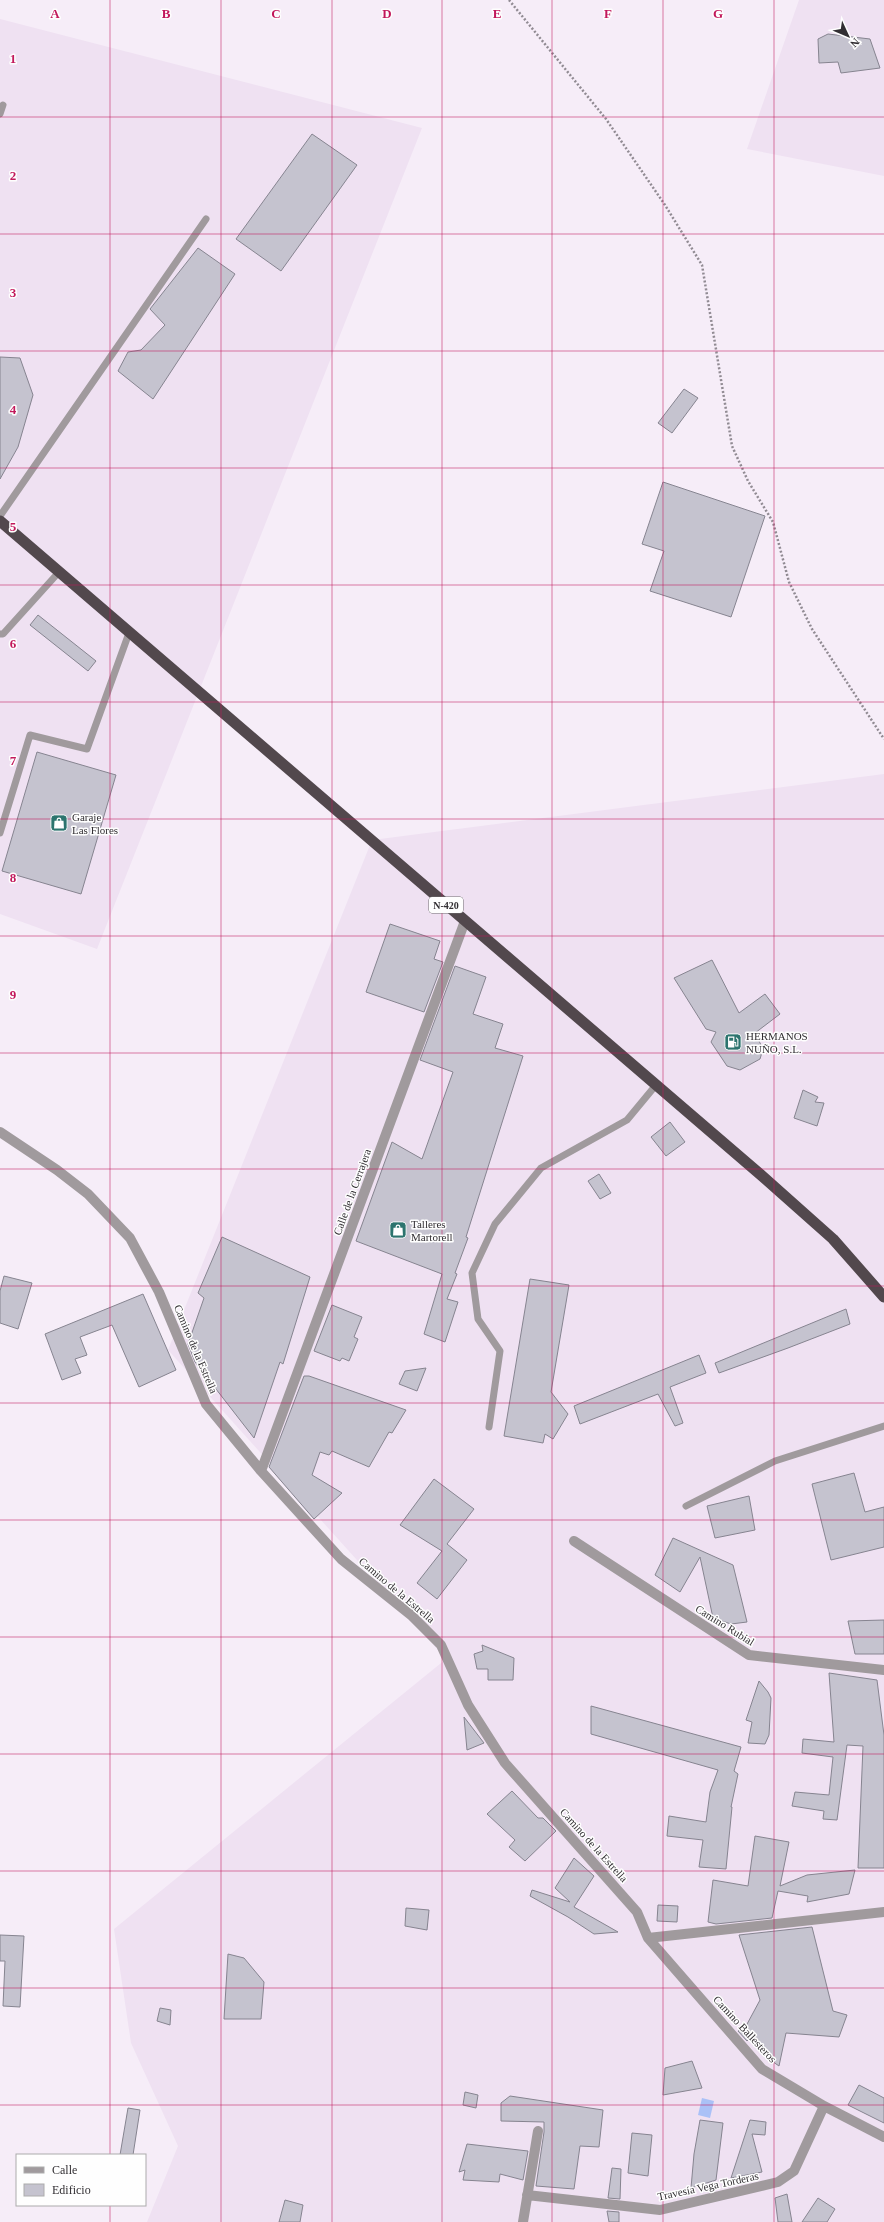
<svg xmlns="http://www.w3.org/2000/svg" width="884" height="2222" font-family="Georgia,serif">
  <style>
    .built { fill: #efe1f2 }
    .water { fill: #aac1f7 }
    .building { fill: #c5c3cf; stroke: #868490 }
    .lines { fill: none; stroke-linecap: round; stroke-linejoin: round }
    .path { stroke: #918b93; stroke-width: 2.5; stroke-dasharray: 2 2; stroke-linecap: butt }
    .service { stroke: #a09a9d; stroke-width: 7 }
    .minor { stroke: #a09a9d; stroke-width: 10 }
    .trunk { stroke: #52484d; stroke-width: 11 }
    .grid { fill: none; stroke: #c2185b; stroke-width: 1; stroke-opacity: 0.55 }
    .labels { text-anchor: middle; stroke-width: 3; stroke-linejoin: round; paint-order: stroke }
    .shield { fill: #fefefe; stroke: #6e6c6f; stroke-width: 1 }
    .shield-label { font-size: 10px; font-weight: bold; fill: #312e32 }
    .poi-label { font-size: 11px; fill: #312e32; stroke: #fefefe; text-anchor: start }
    .street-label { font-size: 11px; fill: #312e32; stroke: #fefefe }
    .grid-label { font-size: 13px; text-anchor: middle; font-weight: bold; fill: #c2185b; stroke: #fefefe; stroke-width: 3; stroke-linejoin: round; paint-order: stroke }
  </style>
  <rect width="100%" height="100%" fill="#f6edf8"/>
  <path class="built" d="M 799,0 L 884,0 L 884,176 L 747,149 Z
    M 0,19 L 422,128 L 97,949 L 0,914 Z
    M 884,774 L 884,2222 L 147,2222 L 178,2146 L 131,2043 L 114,1929 L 446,1659 L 168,1350 L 372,840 Z"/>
  <path class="water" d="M 702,2098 L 714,2101 L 710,2118 L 698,2115 Z"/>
  <path class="building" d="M 828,34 L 870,39 L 880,68 L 841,73 L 838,62 L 819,63 L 818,39 Z
    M 312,134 L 357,165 L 281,271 L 236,239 Z
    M 198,248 L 235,274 L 153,399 L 118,371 L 128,352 L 141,350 L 165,325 L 150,309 Z
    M 0,357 L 20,358 L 33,395 L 18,447 L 0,479 Z
    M 684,389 L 698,398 L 672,433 L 658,423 Z
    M 663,482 L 765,516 L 731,617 L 650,591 L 664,551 L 642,544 Z
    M 38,615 L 96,661 L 88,671 L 30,625 Z
    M 37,752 L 116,775 L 81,894 L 2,871 Z
    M 390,924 L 440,941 L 434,959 L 443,962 L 424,1012 L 366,992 Z
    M 712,960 L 739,1013 L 765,994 L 780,1014 L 755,1033 L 763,1049 L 760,1059 L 740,1070 L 727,1066 L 711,1042 L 716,1032 L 706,1029 L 674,978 Z
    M 455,966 L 486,977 L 473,1014 L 503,1024 L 495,1048 L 523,1056 L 466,1237 L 468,1238 L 455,1273 L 457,1274 L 447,1299 L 458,1302 L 445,1342 L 424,1334 L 442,1274 L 356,1241 L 392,1142 L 422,1159 L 453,1072 L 420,1060 Z
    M 803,1090 L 818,1097 L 815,1102 L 824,1103 L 817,1126 L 794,1118 Z
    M 670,1122 L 685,1142 L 666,1156 L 651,1137 Z
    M 599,1174 L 611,1193 L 600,1199 L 588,1181 Z
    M 222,1237 L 310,1277 L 283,1364 L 280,1362 L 254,1438 L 195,1362 L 188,1344 L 204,1298 L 198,1293 Z
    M 4,1276 L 32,1283 L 18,1329 L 0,1323 L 0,1291 Z
    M 530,1279 L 569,1285 L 551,1392 L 568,1414 L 553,1439 L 545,1434 L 543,1443 L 504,1436 Z
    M 143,1294 L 176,1370 L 139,1387 L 112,1325 L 80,1337 L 87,1355 L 75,1359 L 81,1373 L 62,1380 L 45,1334 Z
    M 332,1305 L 362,1317 L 354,1337 L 358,1339 L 349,1361 L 342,1358 L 340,1361 L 314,1351 Z
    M 846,1309 L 850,1324 L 788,1348 L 719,1373 L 715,1363 Z
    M 699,1355 L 706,1373 L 670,1387 L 683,1423 L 675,1426 L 658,1394 L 580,1424 L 574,1406 Z
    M 426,1368 L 417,1391 L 399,1384 L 405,1371 Z
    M 304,1376 L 309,1376 L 406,1410 L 392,1433 L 389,1432 L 369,1467 L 332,1451 L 329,1455 L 320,1452 L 312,1475 L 342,1493 L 314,1519 L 269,1467 Z
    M 854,1473 L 865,1512 L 884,1507 L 884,1547 L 831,1560 L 812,1484 Z
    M 434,1479 L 474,1509 L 447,1544 L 467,1560 L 437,1599 L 417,1583 L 442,1551 L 400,1525 Z
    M 749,1496 L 755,1530 L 715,1538 L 707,1506 Z
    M 673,1538 L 733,1565 L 747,1622 L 731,1624 L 713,1618 L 700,1557 L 680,1592 L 655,1575 Z
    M 884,1620 L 884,1654 L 855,1654 L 848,1621 Z
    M 482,1645 L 514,1658 L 513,1680 L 488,1680 L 488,1669 L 477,1669 L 474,1654 L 483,1651 Z
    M 829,1673 L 877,1680 L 884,1735 L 884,1868 L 858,1868 L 863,1746 L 847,1745 L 837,1820 L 823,1819 L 824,1811 L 792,1806 L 795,1792 L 829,1795 L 833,1757 L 802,1753 L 803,1739 L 834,1742 Z
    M 759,1681 L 768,1692 L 771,1698 L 769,1735 L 765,1744 L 748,1743 L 752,1722 L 746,1720 Z
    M 591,1706 L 741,1747 L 734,1771 L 738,1774 L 731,1807 L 732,1807 L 726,1869 L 699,1867 L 703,1840 L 667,1836 L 669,1816 L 706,1822 L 710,1792 L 718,1770 L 591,1734 Z
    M 464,1717 L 484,1743 L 467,1750 Z
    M 512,1791 L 538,1818 L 543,1818 L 556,1831 L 525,1861 L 509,1847 L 515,1840 L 487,1814 Z
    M 755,1836 L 789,1842 L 780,1886 L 807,1875 L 855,1870 L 849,1894 L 807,1902 L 808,1896 L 778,1891 L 772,1918 L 716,1924 L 708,1922 L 713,1880 L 748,1886 Z
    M 574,1858 L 594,1876 L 574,1907 L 618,1932 L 594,1934 L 568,1917 L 530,1896 L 532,1890 L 570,1902 L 555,1888 Z
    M 658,1905 L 678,1906 L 677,1922 L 657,1921 Z
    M 406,1908 L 429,1910 L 427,1930 L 405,1926 Z
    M 812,1927 L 833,2011 L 847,2015 L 839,2037 L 786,2033 L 779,2066 L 766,2057 L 752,2036 L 747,2041 L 738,2031 L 746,2026 L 760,2000 L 739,1935 Z
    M 0,1935 L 24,1936 L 20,2007 L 3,2006 L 5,1961 L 0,1961 Z
    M 228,1954 L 244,1958 L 264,1982 L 261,2019 L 224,2019 Z
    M 160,2008 L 171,2010 L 170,2025 L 157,2021 Z
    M 692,2061 L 702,2088 L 663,2095 L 665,2068 Z
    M 859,2085 L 884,2098 L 884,2123 L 848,2105 Z
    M 465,2092 L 478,2095 L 476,2108 L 463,2105 Z
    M 510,2096 L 603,2110 L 599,2147 L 580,2146 L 574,2189 L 536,2186 L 544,2132 L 544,2122 L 501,2121 L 501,2103 Z
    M 128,2108 L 140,2110 L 133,2155 L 120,2155 Z
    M 700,2120 L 723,2123 L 716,2180 L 691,2188 L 694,2154 Z
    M 750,2120 L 766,2122 L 765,2135 L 752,2134 L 762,2172 L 731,2178 Z
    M 632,2133 L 652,2135 L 648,2176 L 628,2173 Z
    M 467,2144 L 528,2151 L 523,2180 L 500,2174 L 499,2182 L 463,2180 L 465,2170 L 459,2172 Z
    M 612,2168 L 621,2169 L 620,2199 L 608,2198 Z
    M 787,2194 L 792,2222 L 778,2222 L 775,2198 Z
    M 818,2198 L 835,2209 L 827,2222 L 802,2222 Z
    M 285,2200 L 303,2205 L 300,2222 L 279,2222 Z
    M 607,2211 L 619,2212 L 619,2222 L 609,2222 Z"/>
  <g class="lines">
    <path class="path" d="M 509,0 L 606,119 L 665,205 L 702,265 L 732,446 L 748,481 L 773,522 L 789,582 L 812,629 L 884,739"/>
    <path class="service" d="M 0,114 L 3,105
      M 0,516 L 206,219
      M 0,634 L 3,634 L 59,572
      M 0,833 L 30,735 L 87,749 L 129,633
      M 489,1427 L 500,1351 L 478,1319 L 472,1273 L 495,1224 L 541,1168 L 627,1120 L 656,1085
      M 686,1506 L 775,1461 L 884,1426"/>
    <path class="minor" d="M 0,1132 L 57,1170 L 88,1194 L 130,1238 L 159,1292 L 206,1404 L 261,1471 L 341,1559 L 411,1615 L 441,1645 L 468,1705 L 505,1763 L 637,1912 L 648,1938 L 884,1912
      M 261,1471 L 465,921
      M 574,1541 L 749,1655 L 884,1670
      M 648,1938 L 762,2069 L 824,2106 L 884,2137
      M 527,2195 L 660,2210 L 778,2182 L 794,2171 L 824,2106
      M 523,2222 L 538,2131"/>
    <path class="trunk" d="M 0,521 L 761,1175 L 833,1239 L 884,1297"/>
  </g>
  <path class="grid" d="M 110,0 L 110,2155M 221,0 L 221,2222M 332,0 L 332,2222M 442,0 L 442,2222M 552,0 L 552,2222M 663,0 L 663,2222M 774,0 L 774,2222M 0,117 L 884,117M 0,234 L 884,234M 0,351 L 884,351M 0,468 L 884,468M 0,585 L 884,585M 0,702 L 884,702M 0,819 L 884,819M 0,936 L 884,936M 0,1053 L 884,1053M 0,1169 L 884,1169M 0,1286 L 884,1286M 0,1403 L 884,1403M 0,1520 L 884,1520M 0,1637 L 884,1637M 0,1754 L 884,1754M 0,1871 L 884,1871M 0,1988 L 884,1988M 0,2105 L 884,2105M 110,2205 L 110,2222"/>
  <defs>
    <g id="shop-square" transform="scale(0.9)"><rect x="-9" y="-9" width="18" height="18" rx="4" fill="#2c746e" stroke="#fefefe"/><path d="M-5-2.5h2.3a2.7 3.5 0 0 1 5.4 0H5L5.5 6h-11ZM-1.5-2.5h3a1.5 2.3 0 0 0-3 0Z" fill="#fff"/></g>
    <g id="fuel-square" transform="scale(0.9)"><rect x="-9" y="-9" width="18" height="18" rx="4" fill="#2c746e" stroke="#fefefe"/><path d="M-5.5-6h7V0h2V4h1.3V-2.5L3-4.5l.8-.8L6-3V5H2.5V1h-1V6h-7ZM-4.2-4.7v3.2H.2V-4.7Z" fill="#fff"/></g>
  </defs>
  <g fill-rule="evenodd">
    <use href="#shop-square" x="59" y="823"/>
    <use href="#fuel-square" x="733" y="1042"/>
    <use href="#shop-square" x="398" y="1230"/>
  </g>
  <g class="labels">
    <rect class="shield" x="429" y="897" width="34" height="16" rx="3"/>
    <g class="shield-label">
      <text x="446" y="909">N-420</text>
    </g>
    <g class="poi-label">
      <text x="72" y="821">Garaje<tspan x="72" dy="13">Las Flores</tspan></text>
      <text x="746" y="1040">HERMANOS<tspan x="746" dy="13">NUÑO, S.L.</tspan></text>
      <text x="411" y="1228">Talleres<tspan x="411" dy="13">Martorell</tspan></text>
    </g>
    <g class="street-label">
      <text transform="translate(352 1192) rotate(-70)" y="4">Calle de la Cerrajera</text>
      <text transform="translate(196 1349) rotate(67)" y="4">Camino de la Estrella</text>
      <text transform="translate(397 1590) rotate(40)" y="4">Camino de la Estrella</text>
      <text transform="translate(725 1625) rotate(32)" y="4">Camino Rubial</text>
      <text transform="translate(594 1845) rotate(48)" y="4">Camino de la Estrella</text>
      <text transform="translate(745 2029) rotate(47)" y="4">Camino Ballesteros</text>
      <text transform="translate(708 2186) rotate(-12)" y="4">Travesía Vega Torderas</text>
    </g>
  </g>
  <g class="grid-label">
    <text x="55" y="18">A</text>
    <text x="166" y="18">B</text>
    <text x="276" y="18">C</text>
    <text x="387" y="18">D</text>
    <text x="497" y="18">E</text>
    <text x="608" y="18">F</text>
    <text x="718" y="18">G</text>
    <text x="13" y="63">1</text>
    <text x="13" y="180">2</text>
    <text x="13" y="297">3</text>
    <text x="13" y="414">4</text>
    <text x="13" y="531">5</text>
    <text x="13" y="648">6</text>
    <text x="13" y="765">7</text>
    <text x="13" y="882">8</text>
    <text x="13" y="999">9</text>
  </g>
  <rect x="16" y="2154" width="130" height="52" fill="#fefefe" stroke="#acabac"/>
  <rect x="24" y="2167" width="20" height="6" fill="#a09a9d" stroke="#acabac"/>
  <text x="52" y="2174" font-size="12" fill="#312e32">Calle</text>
  <rect x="24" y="2184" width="20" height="12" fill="#c5c3cf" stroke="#acabac"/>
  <text x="52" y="2194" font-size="12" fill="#312e32">Edificio</text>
  <g transform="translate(848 36) rotate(134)" stroke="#fefefe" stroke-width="3" paint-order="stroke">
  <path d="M0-3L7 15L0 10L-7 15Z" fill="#312e32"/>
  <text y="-6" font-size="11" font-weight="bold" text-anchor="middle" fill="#312e32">N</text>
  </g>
</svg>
